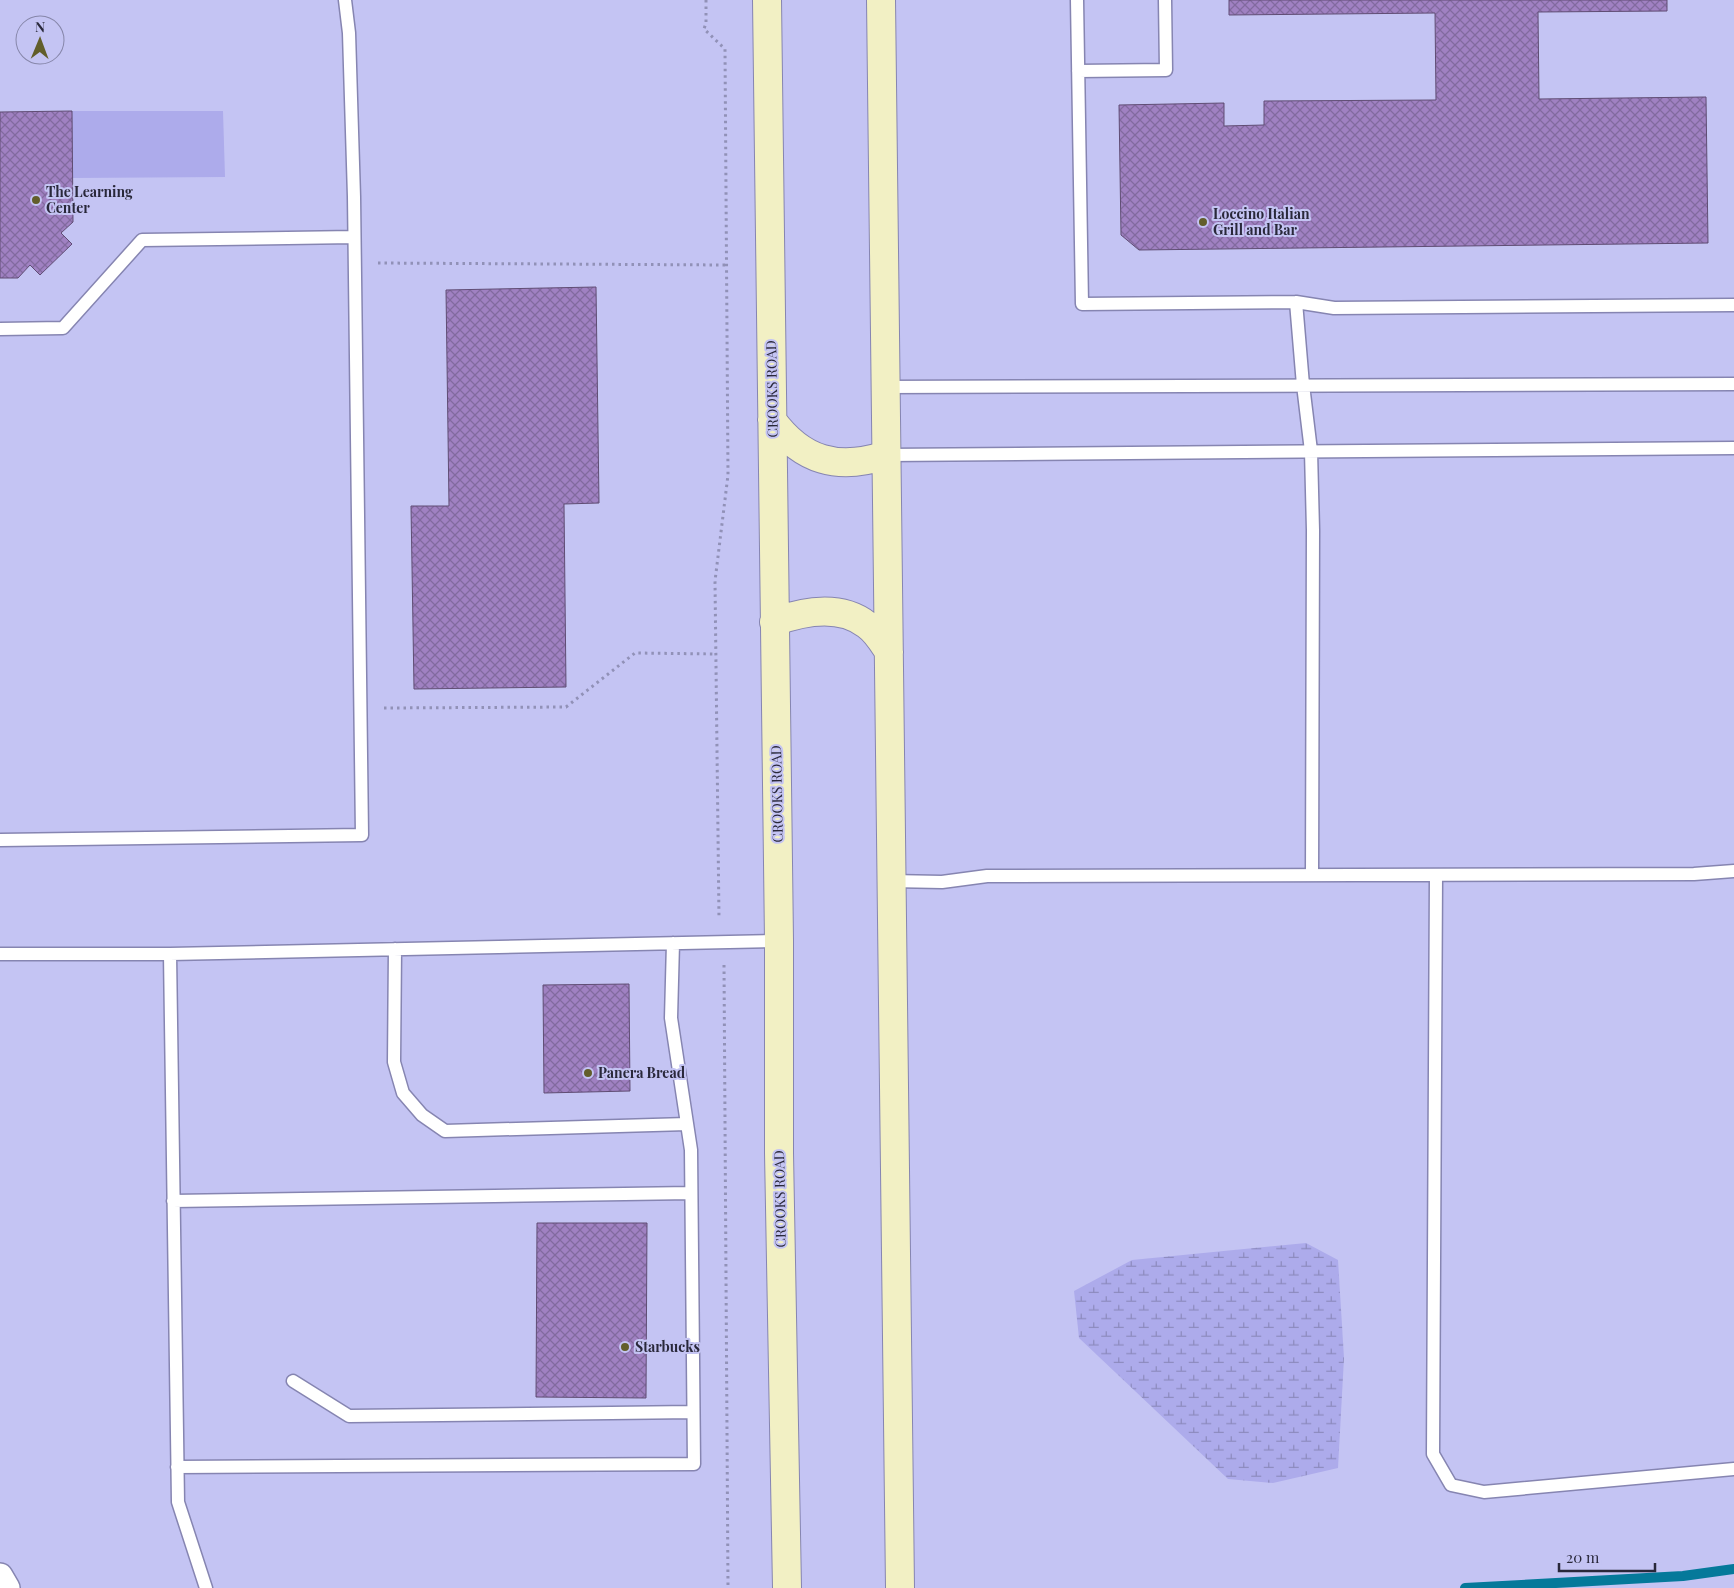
<svg xmlns="http://www.w3.org/2000/svg" width="1734" height="1588" font-family="'Playfair Display',serif">
  <style>
    .green { fill: #adabeb }
    .wetland { fill: url(#wetland-marsh) }
    .lines { fill: none; stroke-linecap: round; stroke-linejoin: round }
    .stream { stroke: #05799a; stroke-width: 10 }
    .building { fill: url(#building-cross-hatch); stroke: #604d74 }
    .service-casing { stroke: #8685b1; stroke-width: 15 }
    .minor-casing { stroke: #8685b1; stroke-width: 28 }
    .secondary-casing { stroke: #8685b1; stroke-width: 30 }
    .path { stroke: #9191b7; stroke-width: 3; stroke-dasharray: 2.5 4; stroke-linecap: butt }
    .service { stroke: #fff; stroke-width: 12 }
    .minor { stroke: #fff; stroke-width: 25 }
    .secondary { stroke: #f2f0c4; stroke-width: 28 }
    .poi-dot { fill: #625e2b; stroke: #c4c4f3; stroke-width: 2 }
    .labels { text-anchor: middle; stroke-width: 4; stroke-linejoin: round; paint-order: stroke }
    .poi-label { font-size: 14px; font-weight: bold; fill: #29283a; stroke: #c4c4f3; text-anchor: start }
    .street-label { font-size: 14px; fill: #29283a; stroke: #c4c4f3 }
  </style>
  <defs>
    <pattern id="wetland-marsh" width="20" height="14" patternUnits="userSpaceOnUse" patternTransform="scale(1.25)"><rect width="20" height="14" fill="#adabeb"/><path d="M1 5h8M5 5V1M11 12h8M15 12V8" fill="none" stroke="#8d8bbf"/></pattern>
    <pattern id="building-cross-hatch" width="8" height="8" patternUnits="userSpaceOnUse" patternTransform="scale(1.25)"><rect width="8" height="8" fill="#a081c2"/><path d="M0 0l8 8M0 8l8-8" fill="none" stroke="#826a9f"/></pattern>
  </defs>
  <rect width="100%" height="100%" fill="#c4c4f3"/>
  <path class="green" d="M 72,111 L 223,111 L 225,177 L 72,178 Z"/>
  <path class="wetland" d="M 1306,1243 L 1338,1260 L 1344,1358 L 1338,1468 L 1273,1483 L 1228,1479 L 1079,1338 L 1074,1291 L 1132,1260 Z"/>
  <g class="lines">
    <path class="stream" d="M 1465,1588 L 1683,1576 L 1734,1569"/>
  </g>
  <path class="building" d="M 1229,0 L 1667,0 L 1667,11 L 1538,12 L 1539,99 L 1706,97 L 1708,243 L 1139,250 L 1121,235 L 1119,105 L 1224,103 L 1224,126 L 1264,125 L 1264,101 L 1436,100 L 1435,13 L 1229,15 Z
    M 72,111 L 73,222 L 61,233 L 72,244 L 40,275 L 30,265 L 18,278 L 0,278 L 0,112 Z
    M 596,287 L 599,503 L 564,504 L 566,687 L 414,689 L 411,506 L 449,506 L 446,290 Z
    M 629,984 L 630,1091 L 544,1093 L 543,985 Z
    M 537,1223 L 647,1223 L 646,1398 L 536,1397 Z"/>
  <g class="lines">
    <g class="service-casing">
      <path id="service" d="M 1077,0 L 1082,304 L 1296,302 L 1334,308 L 1734,305
        M 1078,71 L 1166,70 L 1165,0
        M 1296,302 L 1303,385 L 1311,451 L 1313,530 L 1312,875
        M 0,329 L 63,328 L 142,240 L 354,237
        M 885,387 L 1734,384
        M 886,455 L 1734,448
        M 0,840 L 362,835 L 354,197 L 349,33 L 345,0
        M 1436,875 L 1433,1454 L 1451,1485 L 1484,1492 L 1734,1469
        M 891,881 L 942,882 L 987,876 L 1694,874 L 1734,871
        M 395,949 L 394,1062 L 403,1093 L 422,1115 L 445,1131 L 687,1124
        M 0,954 L 170,954 L 779,941
        M 170,954 L 178,1502 L 206,1588
        M 173,1201 L 691,1193
        M 293,1381 L 349,1416 L 693,1412
        M 177,1467 L 694,1464 L 691,1150 L 671,1018 L 673,943"/>
    </g>
    <g class="minor-casing">
      <path id="minor" d="M 0,1576 L 7,1588"/>
    </g>
    <g class="secondary-casing">
      <path id="secondary" d="M 767,0 L 779,941 L 779,1153 L 787,1588
        M 881,0 L 900,1588
        M 772,420 C 802,461 838,471 886,455
        M 774,622 C 804,611 840,604 867,625 C 877,632 883,643 889,652"/>
    </g>
    <path class="path" d="M 706,0 L 706,23 L 704,29 L 725,49 L 728,475 L 715,581 L 719,919
      M 378,263 L 726,265
      M 384,708 L 566,707 L 635,653 L 716,654
      M 724,965 L 728,1588"/>
    <use href="#service" class="service"/>
    <use href="#minor" class="minor"/>
    <use href="#secondary" class="secondary"/>
  </g>
  <g class="poi-dot">
    <circle cx="36" cy="200" r="5"/>
    <circle cx="1203" cy="222" r="5"/>
    <circle cx="588" cy="1073" r="5"/>
    <circle cx="625" cy="1347" r="5"/>
  </g>
  <g class="labels">
    <g class="poi-label">
      <text x="46" y="197">The Learning<tspan x="46" dy="16">Center</tspan></text>
      <text x="1213" y="219">Loccino Italian<tspan x="1213" dy="16">Grill and Bar</tspan></text>
      <text x="598" y="1078">Panera Bread</text>
      <text x="635" y="1352">Starbucks</text>
    </g>
    <g class="street-label">
      <text transform="translate(772 389) rotate(-91)" y="5">CROOKS ROAD</text>
      <text transform="translate(777 794) rotate(-91)" y="5">CROOKS ROAD</text>
      <text transform="translate(780 1199) rotate(-91)" y="5">CROOKS ROAD</text>
    </g>
  </g>
  <g transform="translate(40 40) rotate(1)"><circle r="24" fill="#c4c4f3" stroke="#8686a9"/>
  <path d="M0-4L9 19L0 12L-9 19Z" fill="#625e2b"/>
  <text y="-8" font-size="14" font-weight="bold" text-anchor="middle" fill="#29283a">N</text>
  </g>
  <path d="M1559 1563v8h96v-8" fill="none" stroke="#29283a" stroke-width="2.5"/>
  <text x="1566" y="1563" font-size="15" fill="#29283a" stroke="#c4c4f3" stroke-width="4" paint-order="stroke">20 m</text>
</svg>
